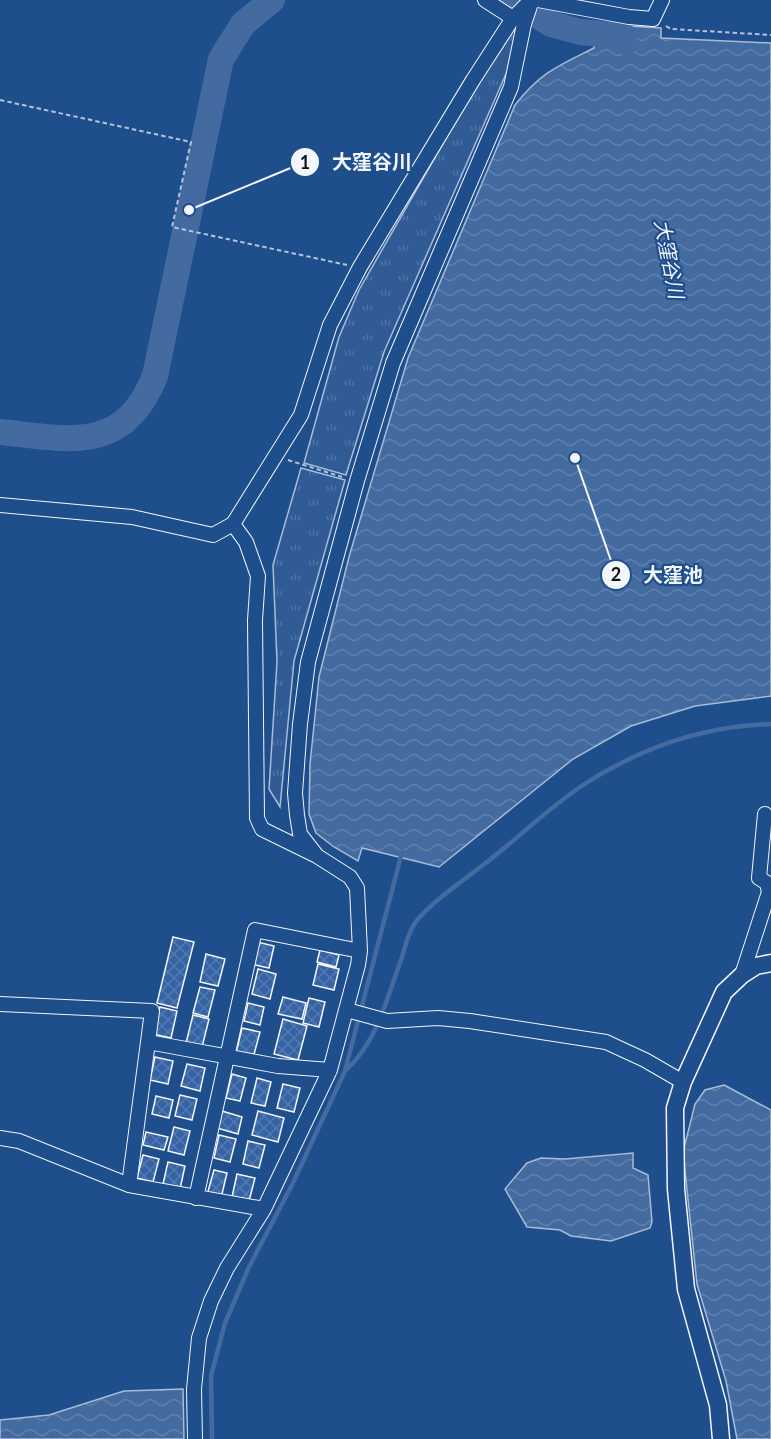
<svg xmlns="http://www.w3.org/2000/svg" width="771" height="1439" font-family="Lato,'Noto Sans JP',sans-serif">
  <style>
    .grass { fill: url(#grass-tufts); stroke: #a8bbd7; stroke-width: 1.5 }
    .water { fill: url(#water-waves); stroke: #a8bbd7; stroke-width: 1.5 }
    .lines { fill: none; stroke-linecap: round; stroke-linejoin: round }
    .stream { stroke: #446ba0; stroke-width: 4.5 }
    .river { stroke: #446ba0; stroke-width: 26 }
    .building { fill: url(#building-cross-hatch); stroke: #f2f6ff; stroke-width: 1.5 }
    .minor-casing { stroke: #f2f6ff; stroke-width: 16 }
    .tertiary-casing { stroke: #f2f6ff; stroke-width: 19 }
    .path { stroke: #b3c4dc; stroke-width: 2; stroke-dasharray: 4.5 3; stroke-linecap: butt }
    .minor { stroke: #1f4e8c; stroke-width: 14 }
    .tertiary { stroke: #1f4e8c; stroke-width: 16 }
    .labels { text-anchor: middle; stroke-width: 4.5; stroke-linejoin: round; paint-order: stroke }
    .water-label { font-size: 20px; font-style: italic; fill: #f2f6ff; stroke: #1f4e8c }
    .leader { fill: none; stroke: #f2f6ff; stroke-width: 2 }
    .callout-dot { fill: #f2f6ff; stroke: #1f4e8c; stroke-width: 2 }
    .mark-label { font-size: 18px; text-anchor: middle; font-weight: bold; fill: #111 }
    .callout-label { font-size: 20px; text-anchor: middle; font-weight: bold; fill: #f2f6ff; stroke: #1f4e8c; stroke-width: 4.5; stroke-linejoin: round; paint-order: stroke }
  </style>
  <defs>
    <pattern id="grass-tufts" width="24" height="20" patternUnits="userSpaceOnUse" patternTransform="scale(1.5)"><rect width="24" height="20" fill="#305b95"/><path d="M3 7l-1-3M5 7V3M7 7l1-3M15 17l-1-3M17 17v-4M19 17l1-3" fill="none" stroke="#4e73a5"/></pattern>
    <pattern id="water-waves" width="16" height="10" patternUnits="userSpaceOnUse" patternTransform="scale(1.5)"><rect width="16" height="10" fill="#446ba0"/><path d="M0 5q4-4 8 0t8 0" fill="none" stroke="#5f81ae"/></pattern>
    <pattern id="building-cross-hatch" width="8" height="8" patternUnits="userSpaceOnUse" patternTransform="scale(1.5)"><rect width="8" height="8" fill="#3563a3"/><path d="M0 0l8 8M0 8l8-8" fill="none" stroke="#537ab1"/></pattern>
  </defs>
  <rect width="100%" height="100%" fill="#1f4e8c"/>
  <path class="grass" d="M 516,26 L 519,28 L 509,67 L 384,352 L 346,475 L 304,463 L 339,337 L 359,290 L 479,81 Z
    M 301,468 L 345,480 L 294,661 L 280,807 L 269,789 L 277,662 L 273,565 Z"/>
  <path class="water" d="M 596,24 L 661,28 L 661,38 L 771,43 L 771,696 L 695,706 L 631,726 L 573,759 L 439,867 L 362,848 L 358,861 L 334,847 L 316,833 L 309,814 L 310,764 L 319,677 L 349,557 L 408,358 L 515,105 C 541,72 558,66 594,48 Z
    M 724,1085 L 771,1110 L 771,1439 L 737,1439 L 726,1381 L 697,1284 L 683,1152 L 695,1104 L 705,1090 Z
    M 633,1153 L 633,1168 L 648,1175 L 652,1222 L 650,1228 L 611,1241 L 571,1236 L 560,1230 L 527,1227 L 505,1189 L 527,1163 L 541,1158 L 565,1159 Z
    M 183,1389 L 184,1439 L 0,1439 L 0,1420 L 49,1415 L 124,1391 Z"/>
  <g class="lines">
    <path class="stream" d="M 346,1070 C 378,1041 387,997 402,957 C 405,947 408,933 415,923 C 428,904 468,877 487,862 C 519,837 550,807 583,785 C 640,748 703,726 771,724
      M 212,1439 L 211,1376 L 225,1323 L 249,1267 L 292,1185 L 345,1071 L 402,852"/>
    <path class="river" d="M 513,0 L 551,24 L 580,32 L 624,36 L 625,42
      M 0,432 C 69,439 123,455 155,376 L 221,59 L 243,24 L 272,0"/>
  </g>
  <path class="building" d="M 173,937 L 194,942 L 177,1008 L 157,1003 Z
    M 257,942 L 274,946 L 269,968 L 251,964 Z
    M 320,950 L 339,955 L 336,967 L 317,962 Z
    M 206,954 L 225,959 L 218,986 L 200,982 Z
    M 318,964 L 339,969 L 334,990 L 313,985 Z
    M 258,969 L 276,974 L 270,999 L 252,994 Z
    M 200,987 L 215,990 L 208,1017 L 193,1013 Z
    M 283,997 L 306,1003 L 302,1019 L 278,1014 Z
    M 309,998 L 325,1002 L 319,1027 L 303,1023 Z
    M 248,1003 L 264,1007 L 260,1025 L 244,1021 Z
    M 160,1007 L 177,1011 L 171,1038 L 153,1034 Z
    M 193,1015 L 209,1019 L 202,1047 L 186,1043 Z
    M 283,1019 L 307,1026 L 298,1060 L 274,1054 Z
    M 242,1028 L 260,1032 L 253,1058 L 236,1053 Z
    M 155,1057 L 173,1061 L 168,1084 L 150,1080 Z
    M 187,1064 L 205,1068 L 200,1091 L 181,1086 Z
    M 232,1074 L 246,1078 L 240,1101 L 226,1098 Z
    M 257,1078 L 271,1082 L 265,1106 L 251,1103 Z
    M 283,1084 L 300,1088 L 294,1112 L 277,1108 Z
    M 180,1095 L 197,1099 L 192,1120 L 175,1116 Z
    M 156,1096 L 173,1100 L 169,1118 L 152,1114 Z
    M 222,1111 L 242,1117 L 238,1134 L 217,1128 Z
    M 258,1111 L 284,1118 L 278,1142 L 252,1135 Z
    M 174,1127 L 190,1131 L 184,1155 L 168,1151 Z
    M 146,1132 L 168,1137 L 164,1150 L 143,1145 Z
    M 219,1135 L 236,1139 L 230,1162 L 214,1158 Z
    M 248,1141 L 265,1145 L 259,1168 L 243,1164 Z
    M 143,1155 L 159,1159 L 153,1182 L 137,1178 Z
    M 168,1162 L 185,1166 L 180,1189 L 163,1184 Z
    M 214,1170 L 227,1173 L 221,1198 L 207,1195 Z
    M 237,1174 L 255,1178 L 249,1201 L 232,1197 Z"/>
  <g class="lines">
    <g class="minor-casing">
      <path id="minor" d="M 485,0 L 513,18
        M 538,0 L 629,17 L 653,19 L 662,0
        M 0,505 L 132,517 L 213,535 L 233,524 L 301,415 L 330,325 L 360,267 L 473,80 L 513,18 L 531,0
        M 233,524 L 246,542 L 258,576 L 255,620 L 257,818 L 262,829 L 315,855
        M 742,975 L 769,892 L 767,883 L 759,878 L 765,814
        M 0,1004 L 152,1011 L 148,1042 L 278,1066 L 330,1070
        M 347,1010 L 387,1021 L 438,1018 L 470,1021 L 606,1042 L 645,1060 L 683,1082
        M 0,1138 L 19,1141 L 129,1185 L 264,1209
        M 129,1185 L 148,1042
        M 196,1198 L 255,930 L 360,951
        M 195,1439 L 194,1389 L 199,1338 L 211,1301 L 227,1268 L 264,1209 L 330,1070 L 358,965 L 360,951 L 357,888 L 350,877 L 317,856 L 300,834 L 297,815 L 295,793 L 300,724 L 308,662 L 357,481 L 393,363 L 511,87 L 524,24 L 532,0"/>
    </g>
    <g class="tertiary-casing">
      <path id="tertiary" d="M 721,1439 L 718,1405 L 686,1289 L 676,1189 L 675,1108 L 683,1082 L 724,992 L 742,975 L 756,966 L 771,963"/>
    </g>
    <path class="path" d="M 666,26 L 671,29 L 771,35
      M 0,100 L 191,142 L 172,227 L 347,265
      M 288,460 L 342,477"/>
    <use href="#minor" class="minor"/>
    <use href="#tertiary" class="tertiary"/>
  </g>
  <g class="labels">
    <g class="water-label">
      <text transform="translate(669 259) rotate(79)" y="7">大窪谷川</text>
    </g>
  </g>
  <path class="leader" d="M189 210L305 162M575 458L616 575"/>
  <g class="callout-dot">
    <circle cx="189" cy="210" r="6"/>
    <circle cx="575" cy="458" r="6"/>
    <circle cx="305" cy="162" r="15"/>
    <circle cx="616" cy="575" r="15"/>
  </g>
  <g class="mark-label">
    <text x="305" y="169">1</text>
    <text x="616" y="581">2</text>
  </g>
  <g class="callout-label">
    <text x="372" y="169">大窪谷川</text>
    <text x="673" y="582">大窪池</text>
  </g>
</svg>
